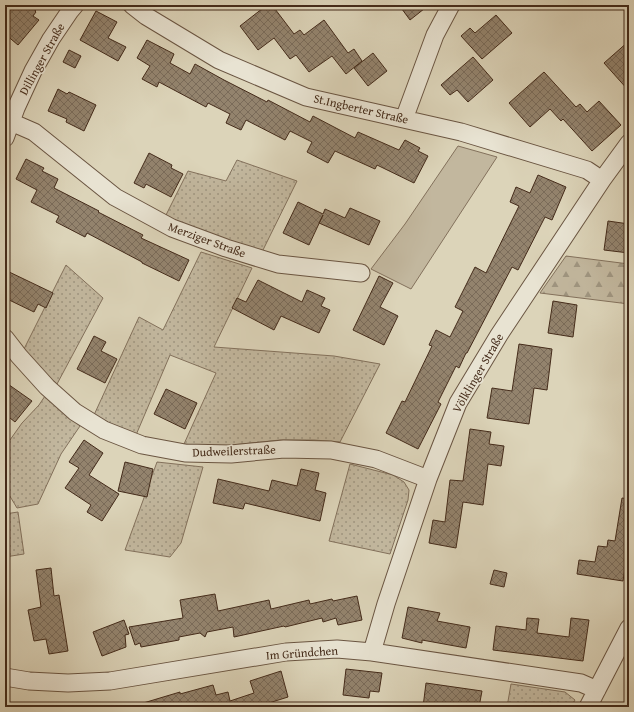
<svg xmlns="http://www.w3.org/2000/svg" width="634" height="712" font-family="'Gentium Book Plus',serif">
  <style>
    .grass { fill: url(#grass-dots); stroke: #83715c }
    .forest { fill: url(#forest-firs); stroke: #83715c }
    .green { fill: #c2b79e; stroke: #83715c }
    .building { fill: url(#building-cross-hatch); stroke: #442b1a }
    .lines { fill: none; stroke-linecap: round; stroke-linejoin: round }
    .street-casing { stroke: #6a5542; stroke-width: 19 }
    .street { stroke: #e8e3d2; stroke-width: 17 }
    .labels { text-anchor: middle; stroke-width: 3.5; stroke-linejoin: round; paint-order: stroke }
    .street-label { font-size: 12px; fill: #442b1a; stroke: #e8e3d2 }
  </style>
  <defs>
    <pattern id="grass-dots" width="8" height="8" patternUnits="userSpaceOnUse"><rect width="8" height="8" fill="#c2b79e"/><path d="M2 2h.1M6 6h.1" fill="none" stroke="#9f9580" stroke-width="1.8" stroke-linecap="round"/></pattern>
    <pattern id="forest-firs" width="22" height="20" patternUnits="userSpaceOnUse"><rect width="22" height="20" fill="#c2b79e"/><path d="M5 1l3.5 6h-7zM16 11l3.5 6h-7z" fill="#9f9580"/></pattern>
    <pattern id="building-cross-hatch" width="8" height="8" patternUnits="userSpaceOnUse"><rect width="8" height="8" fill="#93836d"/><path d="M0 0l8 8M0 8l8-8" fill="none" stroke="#7a6b59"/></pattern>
  </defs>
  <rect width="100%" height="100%" fill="#dcd4b9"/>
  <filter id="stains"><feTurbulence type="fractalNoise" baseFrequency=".005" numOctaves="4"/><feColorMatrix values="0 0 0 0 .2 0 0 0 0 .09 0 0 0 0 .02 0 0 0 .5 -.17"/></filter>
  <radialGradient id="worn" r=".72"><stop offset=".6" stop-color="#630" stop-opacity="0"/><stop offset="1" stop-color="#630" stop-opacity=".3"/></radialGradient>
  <path class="grass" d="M 237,160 L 297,181 L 262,252 L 216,238 L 165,217 L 188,171 L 226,181 Z
    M 201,252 L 252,268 L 214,347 L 334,356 L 380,364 L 340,442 L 314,440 L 280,440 L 213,447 L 184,444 L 216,373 L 170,355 L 136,435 L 123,430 L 94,415 L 139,317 L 163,330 Z
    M 66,265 L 103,298 L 57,384 L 43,373 L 24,349 Z
    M 45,396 L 80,426 L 61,454 L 38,504 L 17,508 L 5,488 L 5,447 L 22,423 L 39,405 Z
    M 157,462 L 203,467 L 181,543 L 170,557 L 125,550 Z
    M 350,464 L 393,475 L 404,482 L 409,490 L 408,500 L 390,554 L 329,541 Z
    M 18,512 L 24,554 L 5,557 L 5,514 Z
    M 511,684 L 565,692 L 575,700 L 571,707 L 507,707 Z"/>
  <path class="forest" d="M 566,256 L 629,264 L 629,304 L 540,293 Z"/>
  <path class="green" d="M 458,146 L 497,157 L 411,289 L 371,269 L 405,224 Z"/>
  <path class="building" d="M 5,5 L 40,5 L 35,11 L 36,12 L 33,16 L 39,20 L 18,45 L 5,34 Z
    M 267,5 L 272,5 L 294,34 L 300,30 L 304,35 L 324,20 L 348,53 L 354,49 L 362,61 L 346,74 L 332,56 L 309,72 L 296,55 L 290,59 L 274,38 L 258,50 L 240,26 Z
    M 399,5 L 429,5 L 410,20 Z
    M 96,11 L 117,22 L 108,38 L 126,47 L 118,61 L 80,40 Z
    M 496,15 L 512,33 L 482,59 L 461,36 L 470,28 L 475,33 Z
    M 147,40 L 174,54 L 170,63 L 190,74 L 195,64 L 224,80 L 267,102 L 268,100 L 310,122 L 313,116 L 355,138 L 358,132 L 399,150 L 405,140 L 420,148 L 418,151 L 428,156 L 414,183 L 377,165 L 375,169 L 335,151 L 328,163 L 307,152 L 312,142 L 290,131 L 285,140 L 246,120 L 241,130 L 226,123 L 230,114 L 208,103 L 206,107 L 159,82 L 157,87 L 142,79 L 150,66 L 137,58 Z
    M 629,41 L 629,91 L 604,63 Z
    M 69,50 L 81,56 L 75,68 L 63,62 Z
    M 373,53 L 387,71 L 368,86 L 354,68 Z
    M 473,57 L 493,80 L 468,102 L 457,90 L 450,95 L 441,85 Z
    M 544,72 L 576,107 L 580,104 L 587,112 L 599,101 L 621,125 L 592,151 L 563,119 L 561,121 L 550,109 L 530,127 L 509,103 Z
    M 58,89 L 67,94 L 69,92 L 96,105 L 84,131 L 66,122 L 67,119 L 48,111 Z
    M 149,153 L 172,165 L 171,168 L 183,174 L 171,197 L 146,184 L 144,188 L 134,183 Z
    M 26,159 L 44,168 L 42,171 L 58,179 L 54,188 L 99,211 L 98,212 L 143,235 L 141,238 L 189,260 L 179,281 L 142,263 L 142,262 L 87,233 L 85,237 L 56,222 L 59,216 L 31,202 L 37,190 L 16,179 Z
    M 538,175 L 566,187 L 552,220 L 545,217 L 518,270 L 512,267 L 467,353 L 466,353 L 459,368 L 456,366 L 438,402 L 441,404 L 418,449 L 386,433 L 402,401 L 405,402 L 432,346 L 429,345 L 436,330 L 450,337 L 463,311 L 455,307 L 475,267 L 486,273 L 519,206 L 510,202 L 516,187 L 530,193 Z
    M 298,202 L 323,214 L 325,209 L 345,218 L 350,208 L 380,221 L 369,245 L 319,223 L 323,215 L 309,245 L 283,233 Z
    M 608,221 L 629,224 L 629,253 L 604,250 Z
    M 5,270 L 53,293 L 46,308 L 38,304 L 34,312 L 5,298 Z
    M 379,276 L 393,283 L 380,307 L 398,316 L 384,345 L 353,330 Z
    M 258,280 L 302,302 L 307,290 L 325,298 L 321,306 L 330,310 L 319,333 L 281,316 L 274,330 L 232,308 L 237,298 L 246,302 Z
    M 553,301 L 577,305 L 573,337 L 548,333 Z
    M 94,336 L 106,342 L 101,351 L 117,359 L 105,383 L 77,369 Z
    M 519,344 L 552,349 L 547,390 L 534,388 L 529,424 L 487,418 L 492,388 L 512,391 Z
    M 5,382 L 32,401 L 15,422 L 5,414 Z
    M 166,389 L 197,403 L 185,429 L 154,414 Z
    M 470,429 L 491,432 L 489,444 L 504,446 L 501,466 L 488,464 L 483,505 L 463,502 L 456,548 L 429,543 L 433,520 L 445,522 L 450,480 L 463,481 Z
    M 84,440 L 103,453 L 89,475 L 119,494 L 102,521 L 87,512 L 91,505 L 65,488 L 79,468 L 69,462 Z
    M 125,462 L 153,469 L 147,497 L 118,491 Z
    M 301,469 L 319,473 L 315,490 L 326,493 L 320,521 L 245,503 L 243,509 L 213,503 L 218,479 L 269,491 L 272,480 L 297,486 Z
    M 622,498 L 629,499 L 629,541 L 623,581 L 577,574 L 579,560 L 595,562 L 598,546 L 607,547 L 608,540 L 615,541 Z
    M 51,568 L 54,596 L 59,595 L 68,651 L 49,654 L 46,639 L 34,641 L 28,610 L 41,607 L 36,570 Z
    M 494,570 L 507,573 L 504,587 L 490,584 Z
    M 215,594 L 218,611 L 269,600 L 271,609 L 309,600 L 310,604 L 332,599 L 333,601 L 357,596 L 362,620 L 338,625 L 336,618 L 323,622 L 322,618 L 285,627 L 284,626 L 234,637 L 233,627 L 207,632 L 205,637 L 200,633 L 179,637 L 179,640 L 141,647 L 140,643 L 135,645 L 129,627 L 183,618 L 180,600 Z
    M 408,607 L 440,613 L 437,621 L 470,627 L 466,648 L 422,640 L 422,643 L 402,638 Z
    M 527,618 L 539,619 L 537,633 L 569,637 L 571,618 L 589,620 L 583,661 L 493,650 L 496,626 L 526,630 Z
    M 124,620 L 129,634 L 125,635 L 126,647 L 102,656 L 93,632 Z
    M 346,669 L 382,673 L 379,692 L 370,691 L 369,698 L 343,695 Z
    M 281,671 L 288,697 L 256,707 L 140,707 L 140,704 L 180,692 L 180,694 L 213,685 L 216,695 L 228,692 L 230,701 L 254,693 L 250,681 Z
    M 426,683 L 482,691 L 479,707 L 423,707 Z"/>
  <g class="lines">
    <g class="street-casing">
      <path id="street" d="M 132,5 L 146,16 L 219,60 L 306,97 L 461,132 L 587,170 L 602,180
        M 404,119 L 435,35 L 451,5
        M 11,122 L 34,132 L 115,197 L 172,228 L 226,248 L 278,264 L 361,273
        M 5,138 L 16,108 L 33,71 L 51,39 L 70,11 L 75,5
        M 5,338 L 19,356 L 47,387 L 75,412 L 104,430 L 142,445 L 185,453 L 231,454 L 284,449 L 331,450 L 376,459 L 428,479
        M 372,652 L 386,604 L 428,479 L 458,403 L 499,335 L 602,180 L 629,143
        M 5,677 L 29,681 L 68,683 L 110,681 L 286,652 L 337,649 L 372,652 L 581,683 L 597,690
        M 588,707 L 629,628"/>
    </g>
    <use href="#street" class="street"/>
  </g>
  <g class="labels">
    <g class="street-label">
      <text transform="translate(42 59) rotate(-61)" y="4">Dillinger Straße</text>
      <text transform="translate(361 109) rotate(13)" y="4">St.Ingberter Straße</text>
      <text transform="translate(207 240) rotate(20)" y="4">Merziger Straße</text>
      <text transform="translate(478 373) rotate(-60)" y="4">Völklinger Straße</text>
      <text transform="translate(234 451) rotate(-2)" y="4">Dudweilerstraße</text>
      <text transform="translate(302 653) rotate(-4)" y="4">Im Gründchen</text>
    </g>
  </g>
  <rect width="634" height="712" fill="none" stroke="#dcd4b9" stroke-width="20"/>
  <rect x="6" y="6" width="622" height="700" fill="none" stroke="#442b1a" stroke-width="2"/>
  <rect x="10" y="10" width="614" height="692" fill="none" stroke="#442b1a"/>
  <rect width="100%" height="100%" filter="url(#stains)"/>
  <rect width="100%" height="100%" fill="url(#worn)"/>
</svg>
